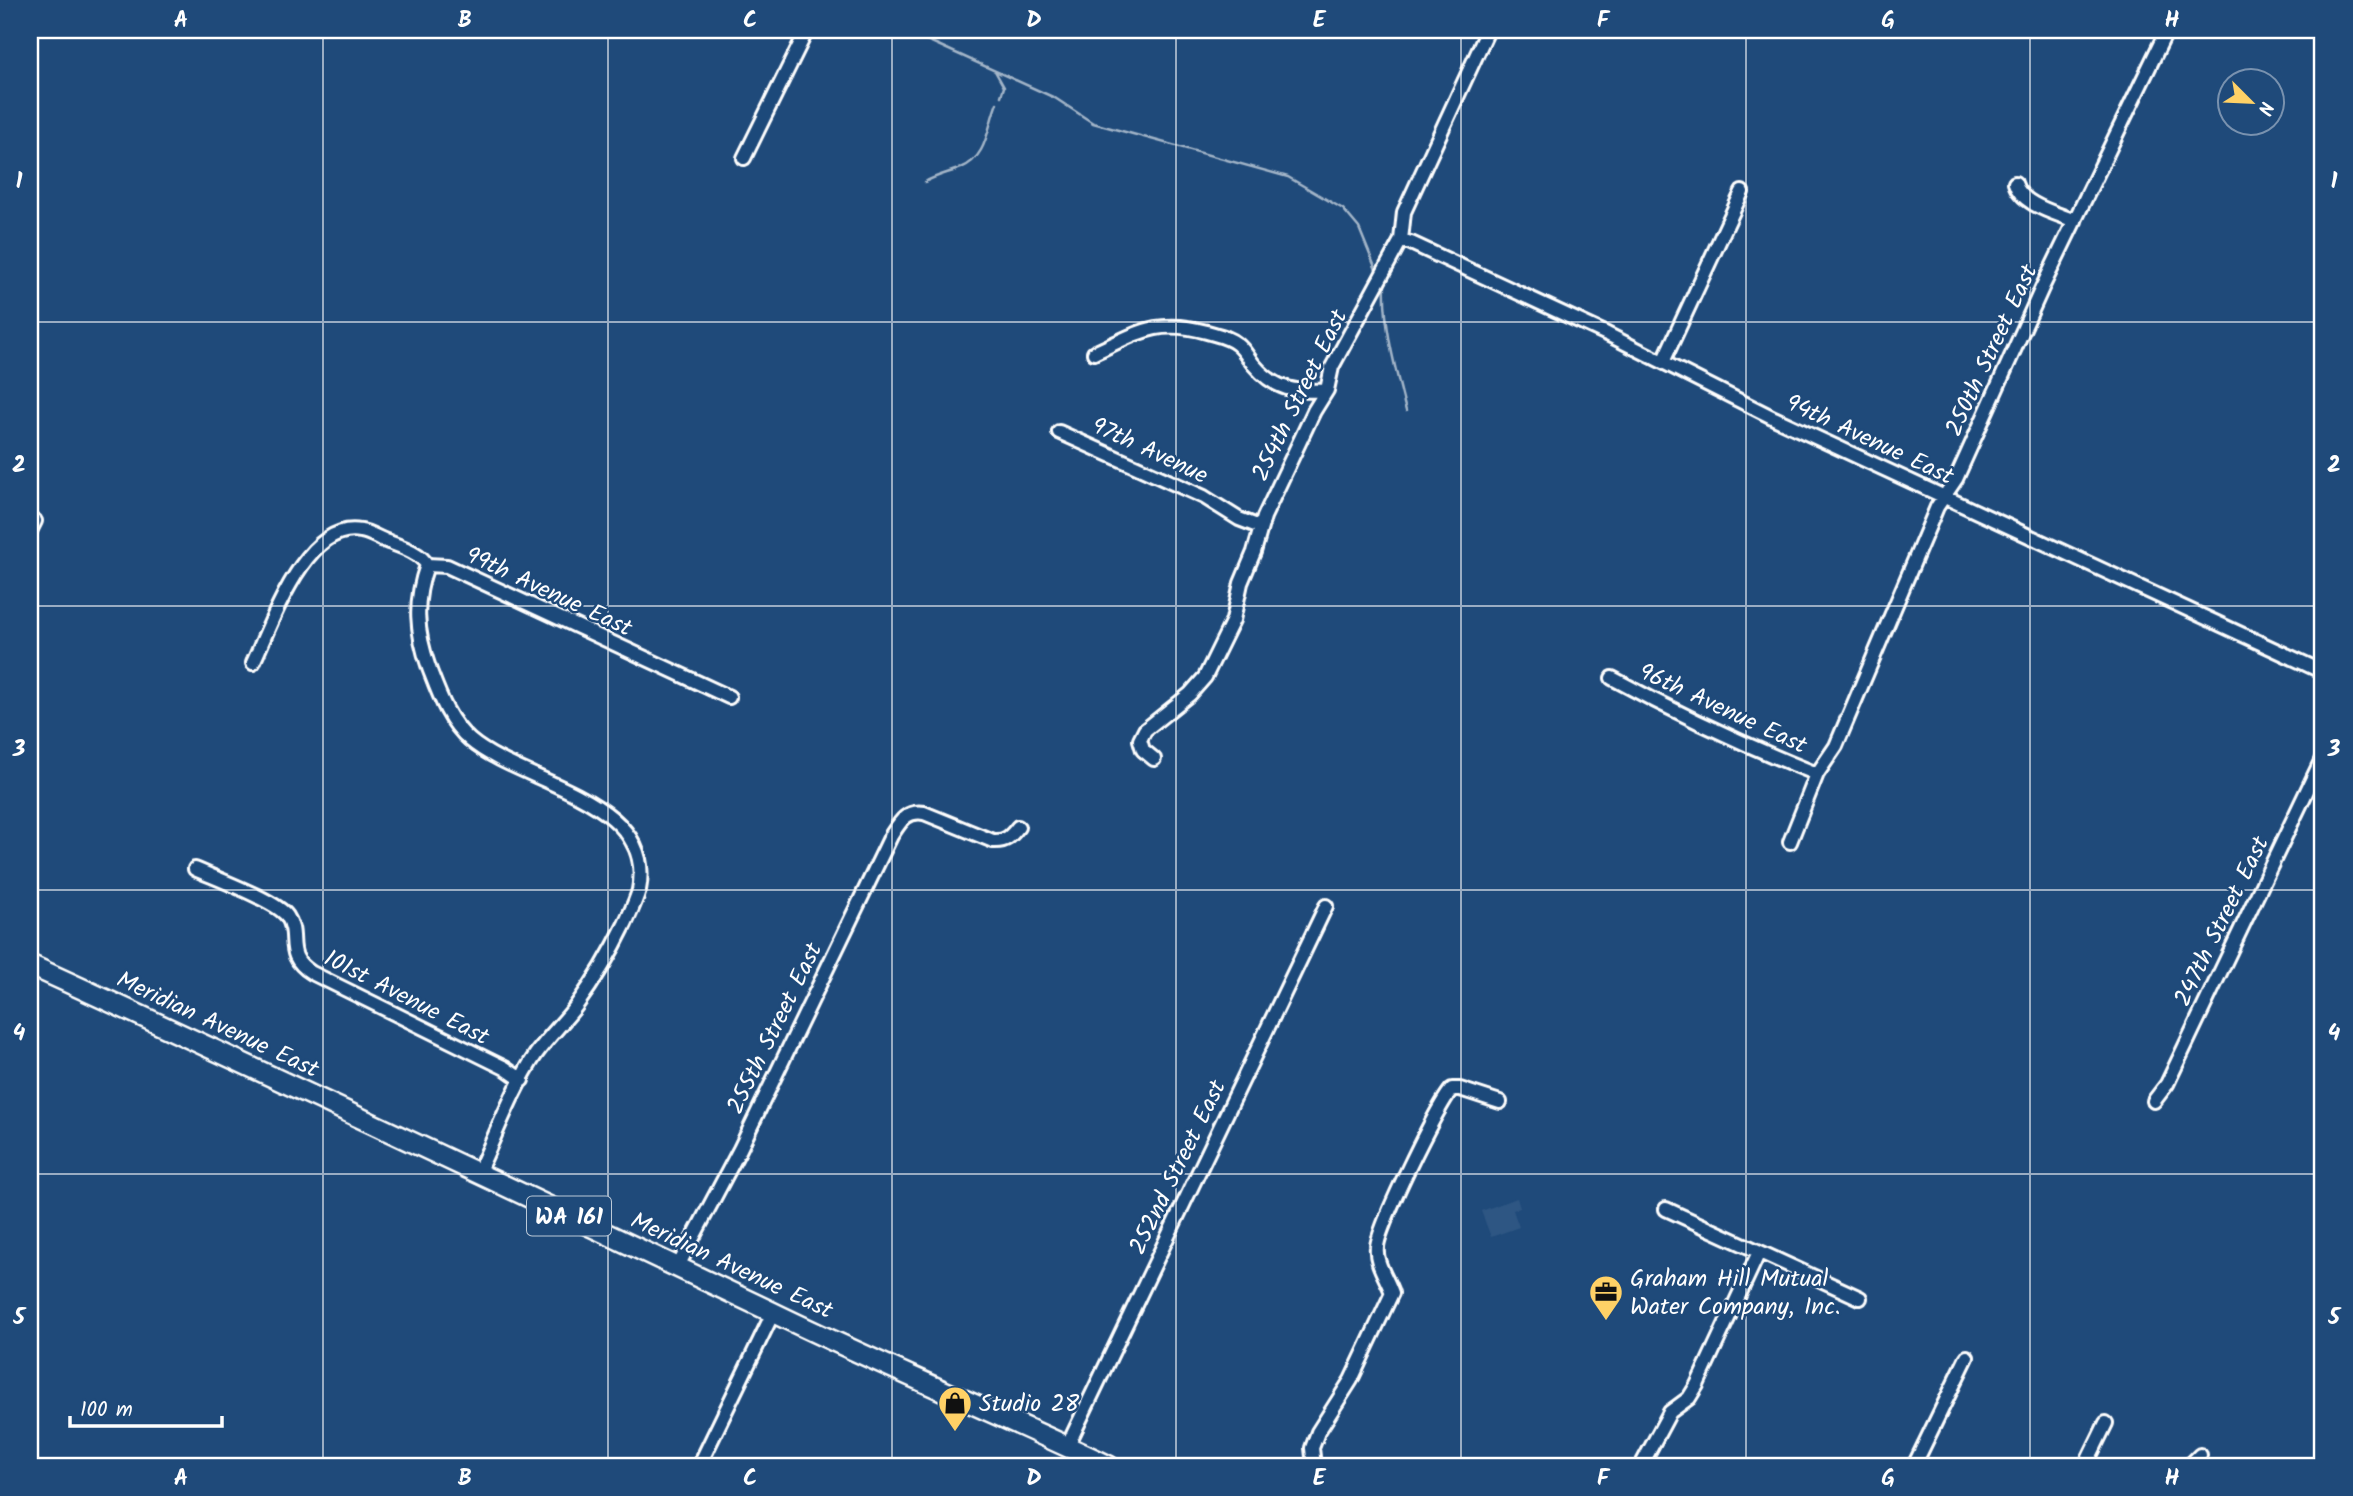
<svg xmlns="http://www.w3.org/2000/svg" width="2353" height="1496" font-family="Kalam,sans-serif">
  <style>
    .built { fill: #2e5683 }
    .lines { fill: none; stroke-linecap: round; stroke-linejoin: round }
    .stream { stroke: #a3b5c8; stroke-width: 2.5 }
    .street-casing { stroke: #fff; stroke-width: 18 }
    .primary-casing { stroke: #fff; stroke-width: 24 }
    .street { stroke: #1f4a7a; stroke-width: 12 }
    .primary { stroke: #1f4a7a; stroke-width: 19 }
    .grid { fill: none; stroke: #fff; stroke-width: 2; stroke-opacity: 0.55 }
    .labels { text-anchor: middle; stroke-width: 5; stroke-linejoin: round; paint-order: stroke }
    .shield { fill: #1f4a7a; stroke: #bcc9d7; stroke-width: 2 }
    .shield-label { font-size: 23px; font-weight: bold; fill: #fff }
    .street-label { font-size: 24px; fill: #fff; stroke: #1f4a7a }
    .poi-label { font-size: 24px; fill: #fff; stroke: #1f4a7a; text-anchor: start }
    .neatline { fill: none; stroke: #fff; stroke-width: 2.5 }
    .grid-label { font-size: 23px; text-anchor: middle; font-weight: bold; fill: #fff }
  </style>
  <rect width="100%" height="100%" fill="#1f4a7a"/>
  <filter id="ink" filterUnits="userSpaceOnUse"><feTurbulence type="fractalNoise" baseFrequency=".0143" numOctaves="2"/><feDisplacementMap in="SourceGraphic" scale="14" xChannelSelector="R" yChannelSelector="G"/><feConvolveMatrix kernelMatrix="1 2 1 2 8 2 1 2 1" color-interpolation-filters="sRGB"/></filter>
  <g filter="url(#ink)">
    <path class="built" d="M 1517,1198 L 1520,1208 L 1513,1210 L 1519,1227 L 1491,1237 L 1481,1211 Z"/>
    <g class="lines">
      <path class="stream" d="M 853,30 L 864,33 L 927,40 L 1055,98 L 1093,123 L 1288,177 L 1343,209 L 1359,228 L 1377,272
        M 995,71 L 1004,87 L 1001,96
        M 925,182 C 937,175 949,173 961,168 C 988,157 987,127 997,103
        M 1385,284 C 1383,326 1396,371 1406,411"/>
      <g class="street-casing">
        <path id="street" d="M 744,158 L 807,30
          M 2015,183 C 2021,205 2056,213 2075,221
          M 1401,240 L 1411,243 L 1607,334 L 1774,418 L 2323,672
          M 1094,353 C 1138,333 1157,318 1207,332 C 1217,335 1229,337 1237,344 C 1244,349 1248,358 1254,365 C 1275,390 1296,393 1327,390
          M 1663,362 L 1742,192
          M 1059,432 L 1204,497 L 1239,519 L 1260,527
          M 30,531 L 35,521
          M 427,565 C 414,602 416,631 429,668 C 439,694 448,721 470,740 C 521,784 657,798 639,890 C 636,901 630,913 625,924 C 611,953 595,980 576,1006 C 564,1022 548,1037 536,1054 C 514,1086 495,1137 478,1173
          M 427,565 L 447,566 L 729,697
          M 253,663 C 271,625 306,520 361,531 C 369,532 378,538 386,541 C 399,546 420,552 427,565
          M 1612,678 C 1678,714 1747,746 1817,774
          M 1154,759 L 1143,750 L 1140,740 L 1145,730 L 1190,694 L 1205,677 L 1233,620 L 1241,583 L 1254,552 L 1264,517 L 1314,411 L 1327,390 L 1332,367 L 1401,240 L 1404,212 L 1488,30
          M 1790,842 L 1817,774 L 1836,746 L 1937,507 L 1956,479 L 2042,288 L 2167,30
          M 195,869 C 215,878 277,901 287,916 C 301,937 282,954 312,973 L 505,1068 L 522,1080
          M 2154,1101 L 2167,1084 L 2323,757
          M 1666,1209 L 1860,1298
          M 678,1266 L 740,1149 L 891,836 C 900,822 906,810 924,813 L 993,841 C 1006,842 1011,836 1018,827
          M 1067,1447 L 1326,906
          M 699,1466 L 773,1313
          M 1314,1466 L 1312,1448 L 1318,1432 L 1351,1380 L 1392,1293 C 1387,1278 1375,1263 1377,1247 C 1378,1227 1438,1104 1452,1089 L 1460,1089 L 1500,1102
          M 1641,1466 L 1670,1412 L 1689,1398 L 1697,1385 L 1759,1252
          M 1914,1466 L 1967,1357
          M 2085,1466 L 2106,1423
          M 2189,1466 L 2200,1455"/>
      </g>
      <g class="primary-casing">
        <path id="primary" d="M 30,965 C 278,1078 525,1195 772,1312 C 883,1366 997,1413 1109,1466"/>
      </g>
      <use href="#street" class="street"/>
      <use href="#primary" class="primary"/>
    </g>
  </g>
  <path class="grid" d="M 323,30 L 323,1466M 608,30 L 608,1466M 892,30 L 892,1466M 1176,30 L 1176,1466M 1461,30 L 1461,1466M 1746,30 L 1746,1466M 2030,30 L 2030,1466M 30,322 L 2323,322M 30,606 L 2323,606M 30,890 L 2323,890M 30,1174 L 2323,1174"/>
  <defs>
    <g id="office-pin" transform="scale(1.75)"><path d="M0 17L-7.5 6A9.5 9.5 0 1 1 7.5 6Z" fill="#ffd166" stroke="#1f4a7a"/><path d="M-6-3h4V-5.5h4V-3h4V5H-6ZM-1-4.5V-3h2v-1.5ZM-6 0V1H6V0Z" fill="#111"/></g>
    <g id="shop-pin" transform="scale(1.75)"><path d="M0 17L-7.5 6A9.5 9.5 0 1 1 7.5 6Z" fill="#ffd166" stroke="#1f4a7a"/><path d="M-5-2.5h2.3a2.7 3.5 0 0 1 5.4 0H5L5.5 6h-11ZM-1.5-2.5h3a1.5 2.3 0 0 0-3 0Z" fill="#111"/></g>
  </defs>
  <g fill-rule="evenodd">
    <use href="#office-pin" x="1606" y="1292"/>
    <use href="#shop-pin" x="955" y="1403"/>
  </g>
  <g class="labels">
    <rect class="shield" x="527" y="1196.5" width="84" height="39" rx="5"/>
    <g class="shield-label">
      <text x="569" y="1224">WA 161</text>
    </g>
    <g class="street-label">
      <text transform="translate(1991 350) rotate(-65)" y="8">250th Street East</text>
      <text transform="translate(1299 395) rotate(-64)" y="8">254th Street East</text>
      <text transform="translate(1870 439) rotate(25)" y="8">94th Avenue East</text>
      <text transform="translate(1150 450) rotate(25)" y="8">97th Avenue</text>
      <text transform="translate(549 591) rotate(25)" y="8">99th Avenue East</text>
      <text transform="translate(1723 708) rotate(25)" y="8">96th Avenue East</text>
      <text transform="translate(2221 921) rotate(-64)" y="8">247th Street East</text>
      <text transform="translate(407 997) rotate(27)" y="8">101st Avenue East</text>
      <text transform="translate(218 1024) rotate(25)" y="8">Meridian Avenue East</text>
      <text transform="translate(774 1028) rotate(-64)" y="8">255th Street East</text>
      <text transform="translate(1177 1167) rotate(-64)" y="8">252nd Street East</text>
      <text transform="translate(732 1265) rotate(25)" y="8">Meridian Avenue East</text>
    </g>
    <g class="poi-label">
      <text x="1630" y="1286">Graham Hill Mutual<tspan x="1630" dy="28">Water Company, Inc.</tspan></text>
      <text x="979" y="1411">Studio 28</text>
    </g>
  </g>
  <rect width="2353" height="1496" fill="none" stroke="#1f4a7a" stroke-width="77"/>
  <g transform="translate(2251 102) rotate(114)"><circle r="33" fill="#1f4a7a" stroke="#7992af" stroke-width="2"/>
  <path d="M0-5L12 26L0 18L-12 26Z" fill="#ffd166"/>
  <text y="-10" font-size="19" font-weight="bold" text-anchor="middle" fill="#ffffff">N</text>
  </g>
  <path d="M70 1416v10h152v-10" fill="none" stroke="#ffffff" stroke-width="3.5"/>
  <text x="80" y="1416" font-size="21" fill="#ffffff" stroke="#1f4a7a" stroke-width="5" paint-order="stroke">100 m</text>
  <rect x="38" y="38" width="2276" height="1420" class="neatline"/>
  <g class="grid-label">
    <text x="181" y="27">A</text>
    <text x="465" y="27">B</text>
    <text x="750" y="27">C</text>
    <text x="1034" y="27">D</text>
    <text x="1319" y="27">E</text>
    <text x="1603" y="27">F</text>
    <text x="1888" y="27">G</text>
    <text x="2172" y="27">H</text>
    <text x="19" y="188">1</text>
    <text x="2334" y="188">1</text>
    <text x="19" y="472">2</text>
    <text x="2334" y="472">2</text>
    <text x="19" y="756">3</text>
    <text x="2334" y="756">3</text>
    <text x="19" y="1040">4</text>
    <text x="2334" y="1040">4</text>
    <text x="19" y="1324">5</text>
    <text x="2334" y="1324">5</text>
    <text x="181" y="1485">A</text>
    <text x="465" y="1485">B</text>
    <text x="750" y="1485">C</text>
    <text x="1034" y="1485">D</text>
    <text x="1319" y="1485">E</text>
    <text x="1603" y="1485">F</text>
    <text x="1888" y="1485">G</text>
    <text x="2172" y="1485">H</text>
  </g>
</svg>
